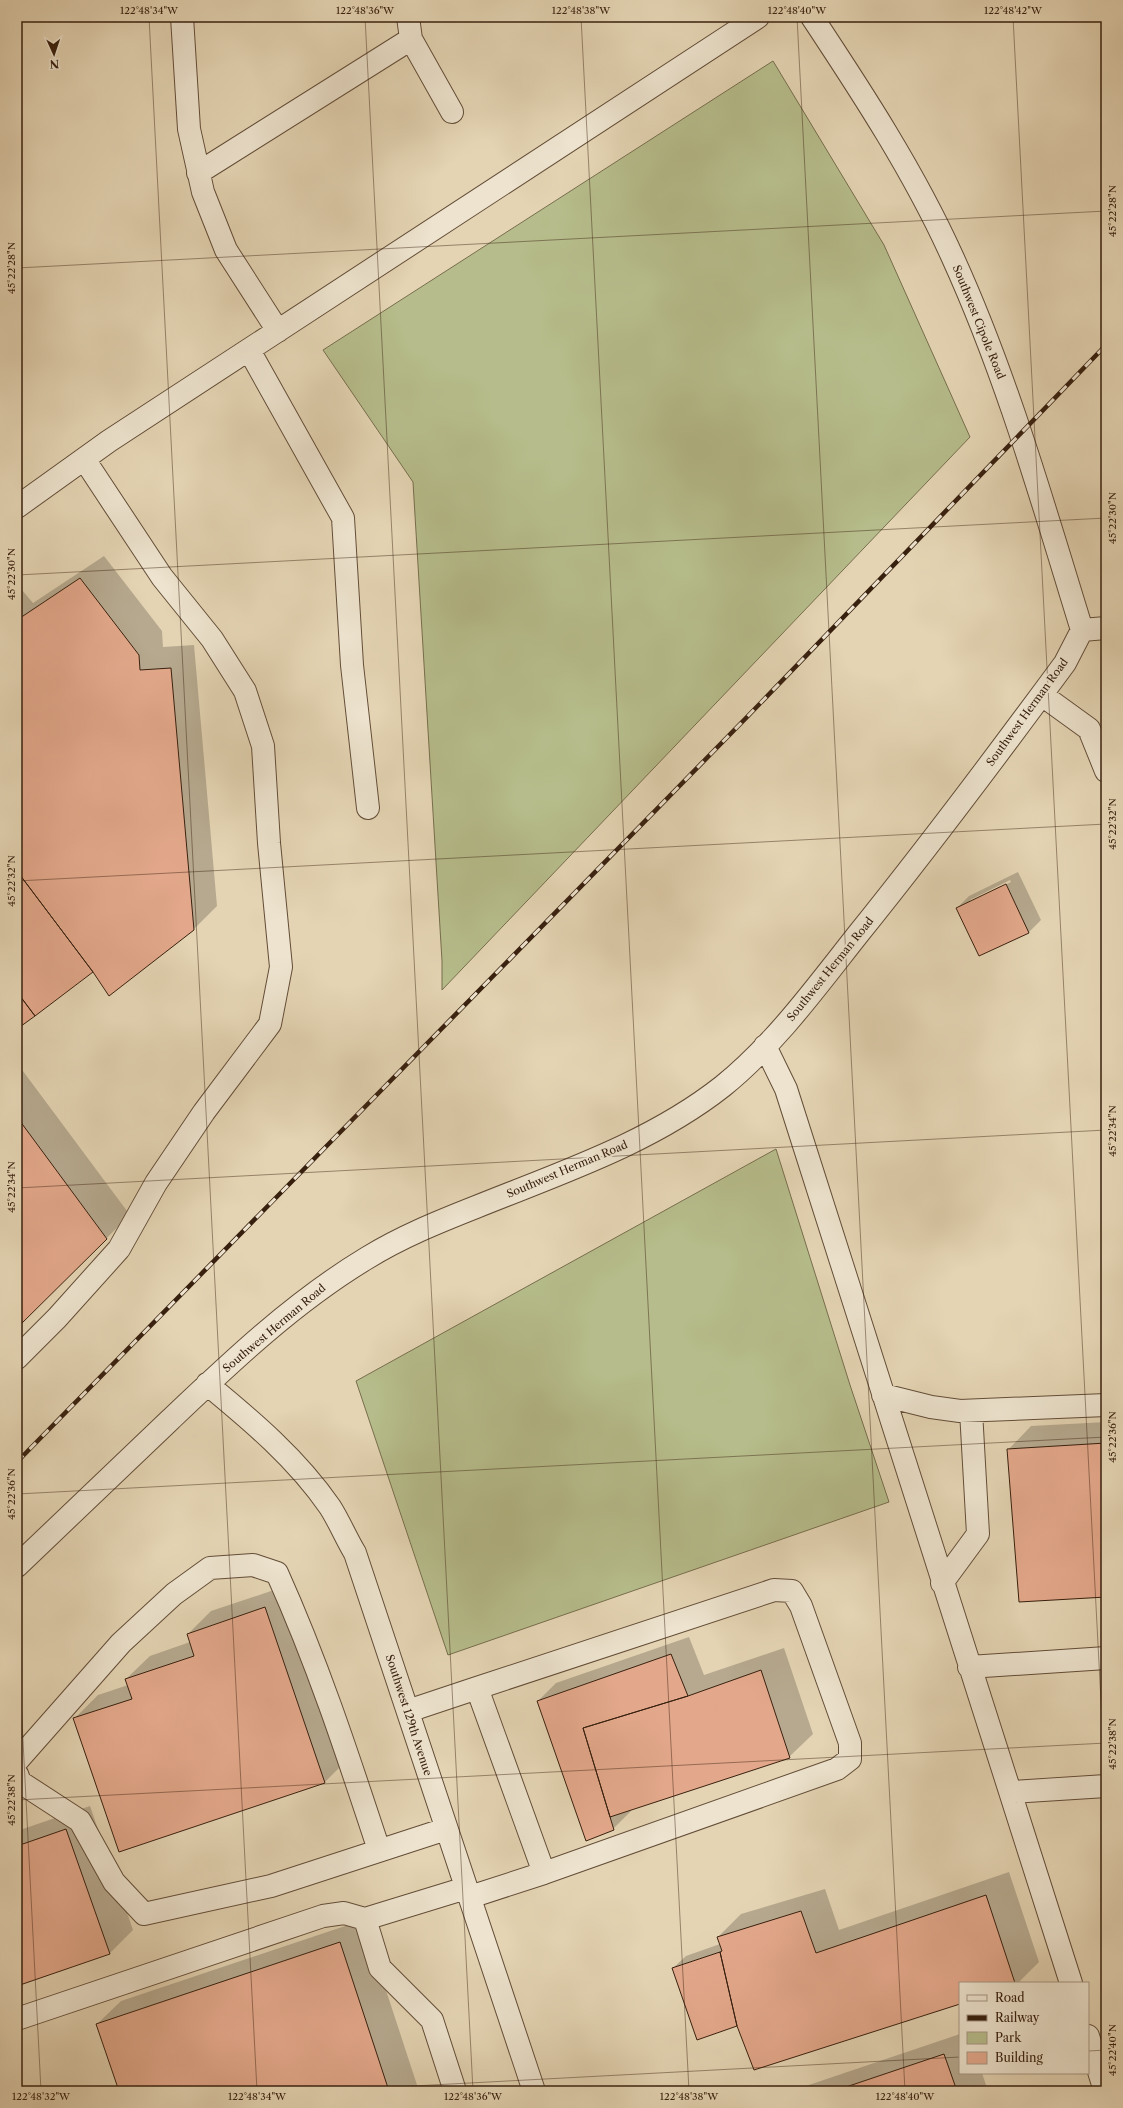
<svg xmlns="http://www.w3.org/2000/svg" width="1123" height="2108" font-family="'Libre Caslon Text',serif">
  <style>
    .green { fill: #b6bc8b; stroke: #776e4d }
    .shadow { fill: #0003; fill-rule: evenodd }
    .building { fill: #e3a88b; stroke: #38200f }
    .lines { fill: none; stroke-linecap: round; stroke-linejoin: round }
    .minor-casing { stroke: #634d38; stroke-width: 24 }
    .minor { stroke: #ede3ce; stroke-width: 22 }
    .rail-casing { stroke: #38200f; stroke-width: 4.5 }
    .rail { stroke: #ede3ce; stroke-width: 3; stroke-dasharray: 9; stroke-linecap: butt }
    .ticks { fill: none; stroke: #38200f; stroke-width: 1; stroke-opacity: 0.45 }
    .labels { text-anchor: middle; stroke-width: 4; stroke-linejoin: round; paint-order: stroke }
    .street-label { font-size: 11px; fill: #38200f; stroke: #ede3ce }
    .neatline { fill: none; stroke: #38200f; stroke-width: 1.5 }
    .ticks-label { font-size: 10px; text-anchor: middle; fill: #38200f }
  </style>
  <rect width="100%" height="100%" fill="#e4d4b3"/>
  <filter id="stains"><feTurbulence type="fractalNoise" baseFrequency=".005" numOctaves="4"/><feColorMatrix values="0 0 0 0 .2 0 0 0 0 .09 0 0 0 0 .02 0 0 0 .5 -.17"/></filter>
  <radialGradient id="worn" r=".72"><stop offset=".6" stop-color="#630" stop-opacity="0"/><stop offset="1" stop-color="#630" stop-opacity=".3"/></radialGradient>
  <path class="green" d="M 773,61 L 884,245 L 970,437 L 442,990 L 442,961 L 413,482 L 323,350 Z
    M 776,1149 L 850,1385 L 889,1502 L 448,1655 L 356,1381 Z"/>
  <path class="shadow" d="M 104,556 L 162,631 L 163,647 L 194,645 L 217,906 L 193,930 L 94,970 L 17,1028 L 17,584 L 33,603 Z
    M 1018,872 L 1041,920 L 1029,932 L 979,955 L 957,908 L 969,896 ZM 1010,880 L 1011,882 L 970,902 L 970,900 Z
    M 17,1063 L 130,1215 L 17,1327 Z
    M 1106,1422 L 1106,1596 L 1008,1450 L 1031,1426 Z
    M 289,1585 L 348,1759 L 325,1782 L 74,1719 L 98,1695 L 128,1685 L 126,1679 L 150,1656 L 190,1642 L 188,1634 L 211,1611 Z
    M 689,1637 L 704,1675 L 784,1648 L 813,1734 L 789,1757 L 631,1809 L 631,1811 L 613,1829 L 538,1701 L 556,1683 Z
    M 90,1806 L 133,1930 L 110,1953 L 17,1985 L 17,1831 Z
    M 1009,1872 L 1039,1962 L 1018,1983 L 960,1983 L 960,2003 L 737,2025 L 673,1968 L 686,1956 L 720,1944 L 718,1937 L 741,1914 L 825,1889 L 839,1930 Z
    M 363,1920 L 419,2091 L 120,2091 L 97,2024 L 121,2001 Z
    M 960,2034 L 960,2073 L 982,2073 L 988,2091 L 791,2091 Z"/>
  <path class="building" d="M 80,578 L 139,655 L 140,670 L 171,668 L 194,930 L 109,996 L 93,972 L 17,871 L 17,620 Z
    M 17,871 L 93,972 L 35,1016 L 17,992 Z
    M 1006,884 L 1029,933 L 979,956 L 956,908 Z
    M 17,992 L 35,1016 L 17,1029 Z
    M 17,1117 L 107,1239 L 17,1328 Z
    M 1106,1443 L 1106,1597 L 1019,1602 L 1007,1449 Z
    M 265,1607 L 325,1783 L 119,1852 L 73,1718 L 132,1699 L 125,1679 L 194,1656 L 187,1634 Z
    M 671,1654 L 688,1696 L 583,1728 L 614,1830 L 586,1841 L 537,1701 Z
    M 761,1670 L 790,1758 L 610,1817 L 583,1728 L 688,1696 Z
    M 66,1829 L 110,1954 L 17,1986 L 17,1846 Z
    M 986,1895 L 1015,1983 L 960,1983 L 960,2004 L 754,2070 L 737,2026 L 720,1952 L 722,1951 L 717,1937 L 801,1911 L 816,1953 Z
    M 1106,1898 L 1106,1915 L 1101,1900 Z
    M 340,1942 L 389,2091 L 119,2091 L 96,2024 Z
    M 720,1952 L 737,2026 L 697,2040 L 672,1968 Z
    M 944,2054 L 957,2091 L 834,2091 Z"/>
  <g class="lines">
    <g class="minor-casing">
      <path id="minor" d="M 182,17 L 189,129 L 203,192 L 226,250 L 278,331
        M 812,17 C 863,94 914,172 952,256 C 1007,376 1043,504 1082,630
        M 411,39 L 452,112
        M 198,173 L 411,39 L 408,17
        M 249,350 L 343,518 L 352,665 L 368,808
        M 17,507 L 109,441 L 758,17
        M 1082,630 L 1106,628
        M 1042,695 L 1089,729 L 1106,771
        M 765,1046 L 786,1089 L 1071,1983
        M 17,1358 L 57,1318 L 119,1249 L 156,1183 L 204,1112 L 270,1024 L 281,967 L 269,843 L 263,746 L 245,691 L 212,639 L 162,577 L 84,459
        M 207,1384 C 252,1421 297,1459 330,1507 C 339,1521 346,1538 355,1553 L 534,2091
        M 883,1395 L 931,1407 L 960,1411 L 1106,1405
        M 17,1566 C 68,1517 119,1468 171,1419 C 232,1361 294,1302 367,1258 C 401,1237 438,1222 476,1207 C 560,1173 651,1143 723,1086 C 776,1043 817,986 859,933 C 930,845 998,754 1065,663 L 1082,630
        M 942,1583 L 978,1534 L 971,1411
        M 969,1667 L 1106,1658
        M 477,1688 L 774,1590 L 792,1591 L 801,1606 L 850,1743 L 850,1759 L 837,1769 L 544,1873
        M 408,1711 L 477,1688 L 544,1873 L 470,1897
        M 17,1761 L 121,1643 L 174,1594 L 210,1568 L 253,1565 L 277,1573 C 318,1664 348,1756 379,1850
        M 17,1774 L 20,1782 L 80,1821 L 114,1882 L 144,1914 L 271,1886 L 446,1829
        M 1011,1792 L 1106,1786
        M 17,2019 L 323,1916 L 344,1913 L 365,1919
        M 1088,2036 L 1105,2091
        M 455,2091 L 432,2020 L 380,1968 L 365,1919 L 466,1888"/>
    </g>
    <use href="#minor" class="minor"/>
    <g class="rail-casing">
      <path id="rail" d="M 17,1462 L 747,717 L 1106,345"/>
    </g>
    <use href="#rail" class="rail"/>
  </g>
  <path class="ticks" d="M 149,17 L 257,2091M 365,17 L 473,2091M 581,17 L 689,2091M 797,17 L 905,2091M 1013,17 L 1106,1797M 17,268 L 1106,211M 17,575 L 1106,518M 17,881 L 1106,824M 17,1188 L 1106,1130M 17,1494 L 1106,1437M 17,1624 L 41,2091M 17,1800 L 1106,1743M 1088,2051 L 1106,2050M 319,2091 L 960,2057"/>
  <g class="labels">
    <g class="street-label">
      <text transform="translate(979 322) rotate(68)" y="4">Southwest Cipole Road</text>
      <text transform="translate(1027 712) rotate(-54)" y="4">Southwest Herman Road</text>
      <text transform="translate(830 969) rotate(-51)" y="4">Southwest Herman Road</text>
      <text transform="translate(567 1169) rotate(-23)" y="4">Southwest Herman Road</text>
      <text transform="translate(274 1328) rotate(-40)" y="4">Southwest Herman Road</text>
      <text transform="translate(409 1715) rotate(72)" y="4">Southwest 129th Avenue</text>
    </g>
  </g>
  <rect width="1123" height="2108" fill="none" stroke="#e4d4b3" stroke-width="44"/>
  <rect x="959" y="1982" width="130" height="92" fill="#ede3ce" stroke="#a59582"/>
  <rect x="967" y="1995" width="20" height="6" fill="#ede3ce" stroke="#a59582"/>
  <text x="995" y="2002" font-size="12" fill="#38200f">Road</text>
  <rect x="967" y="2015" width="20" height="6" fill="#38200f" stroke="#a59582"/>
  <text x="995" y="2022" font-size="12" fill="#38200f">Railway</text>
  <rect x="967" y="2032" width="20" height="12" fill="#b6bc8b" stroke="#a59582"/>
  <text x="995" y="2042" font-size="12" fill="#38200f">Park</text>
  <rect x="967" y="2052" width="20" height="12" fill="#e3a88b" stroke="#a59582"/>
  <text x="995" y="2062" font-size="12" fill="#38200f">Building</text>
  <g transform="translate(54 54) rotate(177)" stroke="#ede3ce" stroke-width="3" paint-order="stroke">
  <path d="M0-3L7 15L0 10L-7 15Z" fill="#38200f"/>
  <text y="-6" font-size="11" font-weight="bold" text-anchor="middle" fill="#38200f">N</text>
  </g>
  <rect x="22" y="22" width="1079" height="2064" class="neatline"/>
  <g class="ticks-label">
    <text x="149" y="14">122°48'34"W</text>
    <text x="365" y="14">122°48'36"W</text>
    <text x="581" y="14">122°48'38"W</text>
    <text x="797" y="14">122°48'40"W</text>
    <text x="1013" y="14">122°48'42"W</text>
    <text transform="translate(1112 211) rotate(-90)" y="4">45°22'28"N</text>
    <text transform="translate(11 268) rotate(-90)" y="4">45°22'28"N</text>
    <text transform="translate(1112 518) rotate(-90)" y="4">45°22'30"N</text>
    <text transform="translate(11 574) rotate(-90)" y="4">45°22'30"N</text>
    <text transform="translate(1112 824) rotate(-90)" y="4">45°22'32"N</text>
    <text transform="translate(11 881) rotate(-90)" y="4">45°22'32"N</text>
    <text transform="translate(1112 1131) rotate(-90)" y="4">45°22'34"N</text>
    <text transform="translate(11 1187) rotate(-90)" y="4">45°22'34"N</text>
    <text transform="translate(1112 1437) rotate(-90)" y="4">45°22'36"N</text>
    <text transform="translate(11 1494) rotate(-90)" y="4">45°22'36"N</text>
    <text transform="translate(1112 1744) rotate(-90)" y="4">45°22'38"N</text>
    <text transform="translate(11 1800) rotate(-90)" y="4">45°22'38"N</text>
    <text transform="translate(1112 2050) rotate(-90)" y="4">45°22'40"N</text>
    <text x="41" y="2100">122°48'32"W</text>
    <text x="257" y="2100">122°48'34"W</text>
    <text x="473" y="2100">122°48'36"W</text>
    <text x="689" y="2100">122°48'38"W</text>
    <text x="905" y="2100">122°48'40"W</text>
  </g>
  <rect width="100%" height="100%" filter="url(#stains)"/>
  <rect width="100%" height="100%" fill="url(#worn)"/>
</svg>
